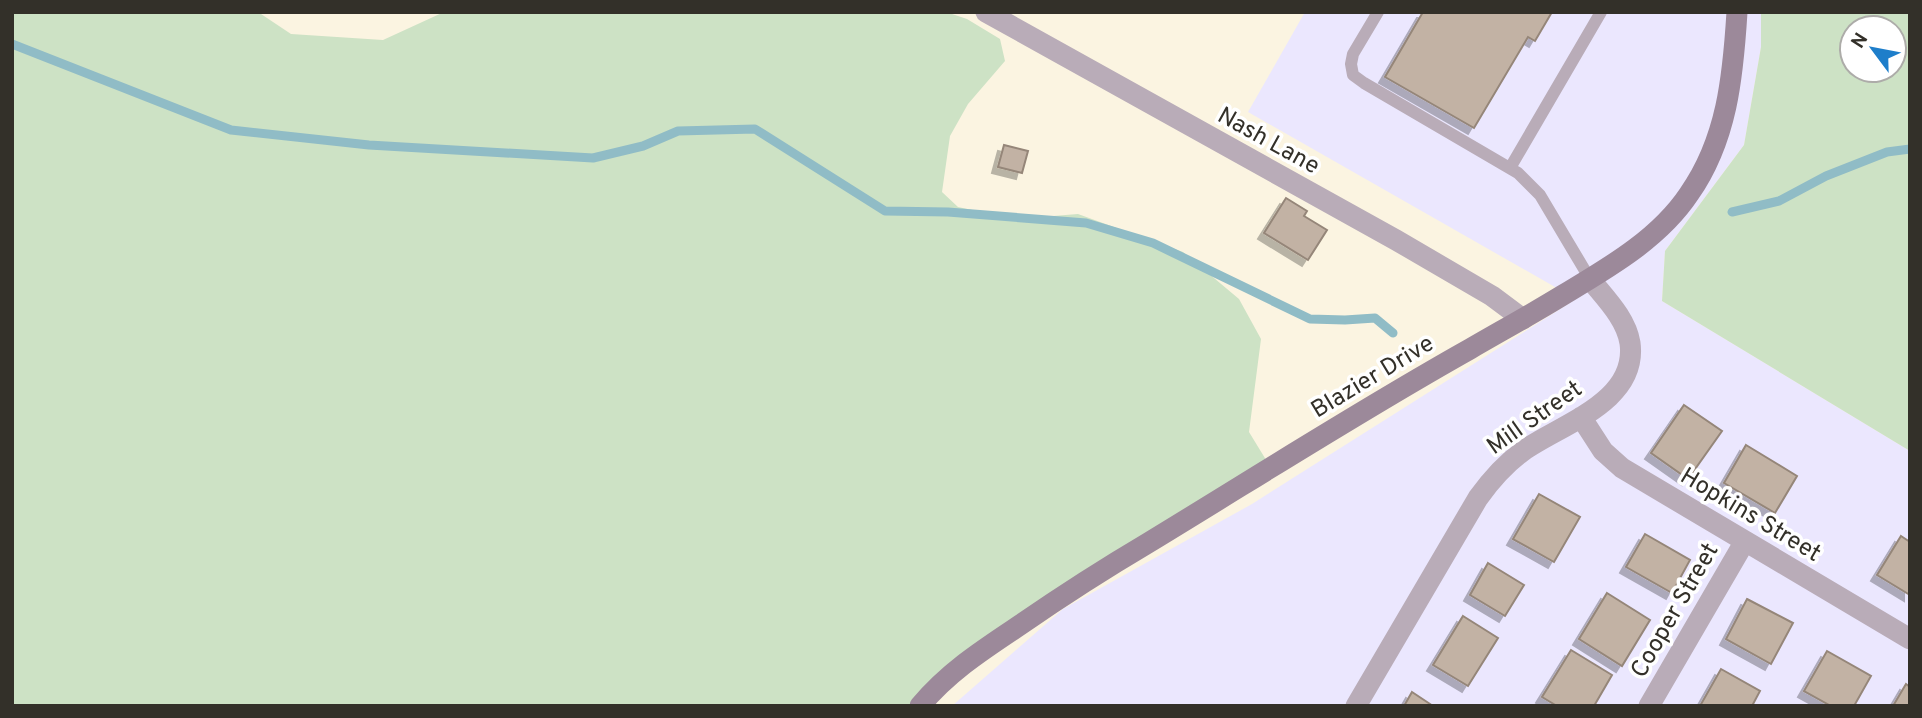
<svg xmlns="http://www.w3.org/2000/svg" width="1922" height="718" font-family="Overpass,sans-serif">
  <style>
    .commercial { fill: #ebe7fe }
    .green { fill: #cde2c5; fill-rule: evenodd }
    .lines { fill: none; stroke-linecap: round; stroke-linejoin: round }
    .stream { stroke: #90bcc6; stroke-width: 9 }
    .building { fill: #c2b2a4; stroke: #958679; stroke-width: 2; filter: url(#shadow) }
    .lane { stroke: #b9acb8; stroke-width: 12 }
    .street { stroke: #b9acb8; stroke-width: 21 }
    .secondary { stroke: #9c899a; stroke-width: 21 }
    .labels { text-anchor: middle; stroke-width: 7; stroke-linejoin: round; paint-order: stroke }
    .street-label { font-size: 24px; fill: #333029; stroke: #fff }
  </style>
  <defs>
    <filter id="shadow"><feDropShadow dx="-6" dy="6" stdDeviation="0" flood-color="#0004"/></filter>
  </defs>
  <rect width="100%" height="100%" fill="#fbf4e1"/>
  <path class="commercial" d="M 1305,12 L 1761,12 L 1761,47 L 1744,145 L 1665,251 L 1662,301 L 1910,451 L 1910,706 L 952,706 L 1063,609 L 1252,504 L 1576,299 L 1248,112 Z"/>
  <path class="green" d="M 12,12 L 258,12 L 291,34 L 383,40 L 444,12 L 946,12 L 967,19 L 1000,39 L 1005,61 L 968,104 L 950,136 L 942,192 L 958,207 L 1015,219 L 1078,214 L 1183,252 L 1239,299 L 1261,339 L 1249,432 L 1271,468 L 1081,584 L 920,706 L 12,706 Z
    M 1761,12 L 1910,12 L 1910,451 L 1662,301 L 1665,251 L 1744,145 L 1761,47 ZM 1852,28 L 1894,28 L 1894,70 L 1852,70 Z"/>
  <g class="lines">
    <path class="stream" d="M 12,44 L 231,130 L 369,145 L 593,158 L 643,146 L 678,131 L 755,129 L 885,211 L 948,212 L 1086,223 L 1153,243 L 1310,319 L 1345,320 L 1375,318 L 1393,333
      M 1732,212 L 1779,201 L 1826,176 L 1887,152 L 1910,149"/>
  </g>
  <path class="building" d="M 1423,12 L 1552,12 L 1535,41 L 1528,37 L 1474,128 L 1385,77 Z
    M 1004,145 L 1028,151 L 1022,173 L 998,167 Z
    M 1286,198 L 1307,211 L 1304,216 L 1327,230 L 1308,260 L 1264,233 Z
    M 1684,405 L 1722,431 L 1688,479 L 1651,453 Z
    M 1746,445 L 1797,476 L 1775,513 L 1724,483 Z
    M 1539,494 L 1580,517 L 1554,562 L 1513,539 Z
    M 1645,534 L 1690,560 L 1672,593 L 1626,567 Z
    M 1901,536 L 1910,542 L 1910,595 L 1877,575 Z
    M 1488,563 L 1524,585 L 1505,616 L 1470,595 Z
    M 1607,593 L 1650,620 L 1622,666 L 1579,639 Z
    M 1747,599 L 1793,623 L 1771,664 L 1726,639 Z
    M 1463,616 L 1498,638 L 1468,686 L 1433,665 Z
    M 1571,650 L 1612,675 L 1594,706 L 1557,706 L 1542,697 Z
    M 1827,651 L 1871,676 L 1854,706 L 1831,706 L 1804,691 Z
    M 1721,669 L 1760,691 L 1752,706 L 1700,706 Z
    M 1906,684 L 1910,687 L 1910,706 L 1893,706 Z
    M 1412,692 L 1433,706 L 1404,706 Z"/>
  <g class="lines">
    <path class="lane" d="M 1378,12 L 1353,54 L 1351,64 L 1353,75 L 1364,83 L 1518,173 L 1540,195 L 1590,279
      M 1510,168 L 1601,12"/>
    <path class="street" d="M 986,12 L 1396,240 L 1492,296 L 1523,319
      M 1581,417 L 1603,451 L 1622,468 L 1910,639
      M 1356,706 L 1478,498 C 1491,480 1505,464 1523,451 C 1561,424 1638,402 1630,343 C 1626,318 1605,298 1590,279
      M 1649,706 L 1745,541"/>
    <path class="secondary" d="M 920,706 C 948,672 984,649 1020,625 C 1062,596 1104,569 1148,543 C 1255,478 1361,410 1470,349 C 1501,331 1532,314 1563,295 C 1608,268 1659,239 1689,194 C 1727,140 1733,77 1737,12"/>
  </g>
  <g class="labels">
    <g class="street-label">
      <text transform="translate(1269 140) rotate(29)" y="8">Nash Lane</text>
      <text transform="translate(1372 376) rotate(-31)" y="8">Blazier Drive</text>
      <text transform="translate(1534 417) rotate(-35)" y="8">Mill Street</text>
      <text transform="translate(1751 514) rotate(31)" y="8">Hopkins Street</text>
      <text transform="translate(1674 610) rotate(-60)" y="8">Cooper Street</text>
    </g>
  </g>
  <rect width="1922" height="718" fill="none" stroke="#333029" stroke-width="28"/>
  <g transform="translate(1873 49) rotate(302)"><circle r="33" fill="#ffffff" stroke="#adaca9" stroke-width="2"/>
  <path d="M0-5L12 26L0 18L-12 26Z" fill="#1e7eca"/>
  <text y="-10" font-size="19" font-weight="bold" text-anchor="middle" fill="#333029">N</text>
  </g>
</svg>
